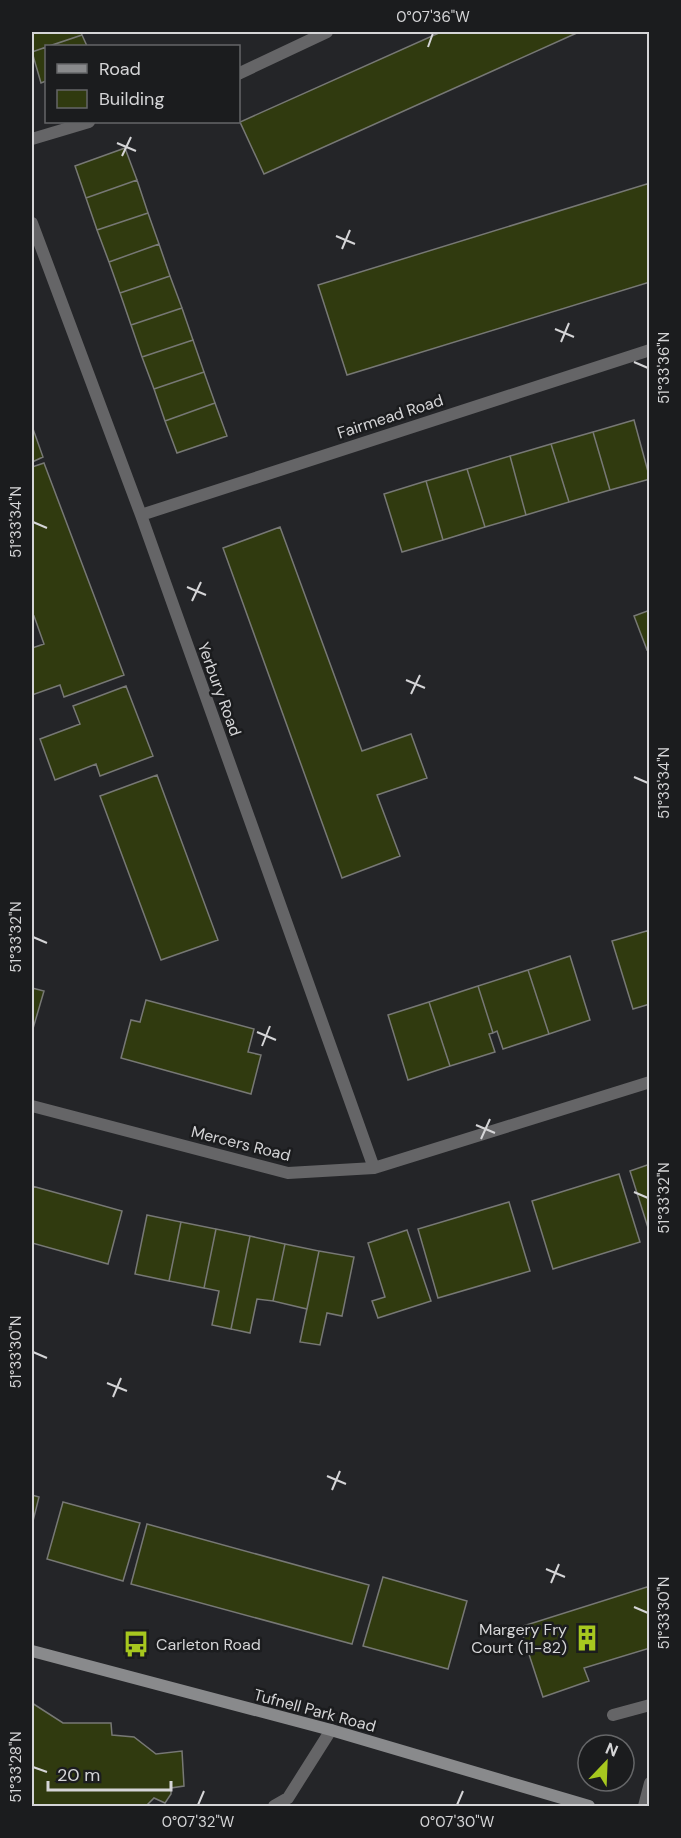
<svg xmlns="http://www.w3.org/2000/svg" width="681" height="1838" font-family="'DM Sans',sans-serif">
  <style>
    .building { fill: #303a0f; stroke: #777875; stroke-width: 1.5 }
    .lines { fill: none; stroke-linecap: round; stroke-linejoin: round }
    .lane { stroke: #656567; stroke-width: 12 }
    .street { stroke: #656567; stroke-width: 12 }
    .secondary { stroke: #898a8c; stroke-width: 12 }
    .ticks { fill: none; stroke: #d5d5d7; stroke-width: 2 }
    .labels { text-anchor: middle; stroke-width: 5; stroke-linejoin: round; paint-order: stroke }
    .street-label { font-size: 16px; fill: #d5d5d7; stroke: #1b1c1e }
    .poi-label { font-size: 16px; fill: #d5d5d7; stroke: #1b1c1e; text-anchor: end }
    .neatline { fill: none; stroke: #d5d5d7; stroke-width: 2 }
    .ticks-label { font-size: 15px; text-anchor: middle; fill: #d5d5d7 }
  </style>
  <rect width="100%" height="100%" fill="#242528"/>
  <path class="building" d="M 32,32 L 81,32 L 82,35 L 32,52 Z
    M 441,32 L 579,32 L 264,174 L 240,122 Z
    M 82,35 L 87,46 L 49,46 Z
    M 46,47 L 46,81 L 41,83 L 32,52 Z
    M 125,148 L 137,180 L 86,198 L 75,166 Z
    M 137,180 L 148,213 L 97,230 L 86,198 Z
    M 650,183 L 650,282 L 347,375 L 318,285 Z
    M 148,213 L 159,244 L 109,262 L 97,230 Z
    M 159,244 L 170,276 L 120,293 L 109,262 Z
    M 170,276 L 182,308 L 131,325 L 120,293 Z
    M 182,308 L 193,340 L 142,357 L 131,325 Z
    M 193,340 L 204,372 L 154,389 L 142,357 Z
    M 204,372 L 215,403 L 165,421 L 154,389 Z
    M 215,403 L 227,436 L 177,453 L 165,421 Z
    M 634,420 L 650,479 L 610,490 L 593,432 Z
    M 32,426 L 43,457 L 32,462 Z
    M 593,432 L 610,490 L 569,502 L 551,444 Z
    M 551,444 L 569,502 L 526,515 L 510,456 Z
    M 510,456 L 526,515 L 485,527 L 467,469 Z
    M 44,463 L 124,675 L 64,697 L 60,685 L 32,695 L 32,648 L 44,644 L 34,616 L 32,617 L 32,467 Z
    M 467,469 L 485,527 L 443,540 L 426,481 Z
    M 426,481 L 443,540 L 402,552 L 384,494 Z
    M 280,527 L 362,751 L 411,734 L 427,778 L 377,795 L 400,856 L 342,878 L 223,548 Z
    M 650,610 L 650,649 L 647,650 L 634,616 Z
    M 126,686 L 153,756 L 100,776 L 96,764 L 55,780 L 40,739 L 80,724 L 73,706 Z
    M 157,775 L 218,940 L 161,960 L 100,796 Z
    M 650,930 L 650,1004 L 633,1009 L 612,941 Z
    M 570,956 L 590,1020 L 549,1034 L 528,970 Z
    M 528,970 L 549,1034 L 503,1049 L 497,1031 L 493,1033 L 478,986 Z
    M 478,986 L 493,1033 L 489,1034 L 495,1052 L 450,1066 L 429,1002 Z
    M 32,988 L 44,991 L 32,1032 Z
    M 146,1000 L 254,1029 L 248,1052 L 261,1055 L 251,1094 L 121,1058 L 131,1020 L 140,1022 Z
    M 429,1002 L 450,1066 L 408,1080 L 388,1015 Z
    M 650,1164 L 650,1234 L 630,1171 Z
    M 619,1174 L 640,1242 L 553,1269 L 532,1201 Z
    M 32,1186 L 122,1211 L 108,1264 L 32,1243 Z
    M 509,1202 L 530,1271 L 438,1298 L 418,1229 Z
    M 147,1215 L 181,1222 L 169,1281 L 135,1274 Z
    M 181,1222 L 216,1229 L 204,1288 L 169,1281 Z
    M 216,1229 L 250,1236 L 231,1329 L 212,1325 L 219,1291 L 204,1288 Z
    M 407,1230 L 431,1301 L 378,1318 L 372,1301 L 385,1297 L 368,1243 Z
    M 250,1236 L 285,1244 L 273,1301 L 257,1299 L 250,1333 L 231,1329 Z
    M 285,1244 L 319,1251 L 307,1309 L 273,1301 Z
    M 319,1251 L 354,1257 L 342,1316 L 327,1313 L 320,1345 L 300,1342 Z
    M 32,1495 L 39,1497 L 32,1525 Z
    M 63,1502 L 140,1523 L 123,1581 L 47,1559 Z
    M 147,1524 L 369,1585 L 352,1644 L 131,1584 Z
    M 383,1577 L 467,1601 L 448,1669 L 363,1646 Z
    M 650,1586 L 650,1648 L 584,1668 L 589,1681 L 543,1697 L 520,1627 Z
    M 32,1703 L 63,1723 L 111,1723 L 112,1735 L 134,1737 L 156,1754 L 182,1751 L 184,1786 L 171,1788 L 171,1794 L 165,1803 L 154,1798 L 146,1806 L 32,1806 Z"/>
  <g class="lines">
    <path class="lane" d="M 613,1715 L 650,1705
      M 644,1806 L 650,1783"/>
    <path class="street" d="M 238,74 L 327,32
      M 32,139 L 89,122
      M 32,223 L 141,515 L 374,1168
      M 141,515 L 650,350
      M 32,1106 L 288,1173 L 374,1168 L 650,1082
      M 274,1806 L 288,1798 L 331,1730"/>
    <path class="secondary" d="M 32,1651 L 331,1730 L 589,1806"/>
  </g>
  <path class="ticks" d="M 428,47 L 433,33M 117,143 L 136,151M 122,156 L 131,137M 336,236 L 355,244M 342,249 L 350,230M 555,329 L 574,337M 561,342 L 569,323M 634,362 L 648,368M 33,522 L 47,528M 187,587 L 206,595M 192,601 L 201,582M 406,680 L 425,688M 411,694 L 420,675M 634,777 L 648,783M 33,937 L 47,943M 257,1032 L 276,1040M 262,1046 L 270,1026M 476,1125 L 495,1133M 481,1139 L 490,1119M 634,1192 L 648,1198M 33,1352 L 47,1358M 107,1383 L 127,1391M 113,1397 L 121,1378M 327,1476 L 346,1484M 332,1490 L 340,1471M 546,1569 L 565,1577M 551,1583 L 559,1564M 634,1607 L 648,1613M 33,1767 L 47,1772M 198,1805 L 204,1791M 457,1805 L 463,1791"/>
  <defs>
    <g id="building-bare" transform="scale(2.07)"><path d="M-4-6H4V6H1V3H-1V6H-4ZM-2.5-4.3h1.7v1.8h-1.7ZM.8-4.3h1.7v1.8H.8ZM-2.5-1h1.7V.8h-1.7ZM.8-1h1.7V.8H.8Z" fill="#a7c81f" stroke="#1b1c1e" stroke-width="2.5" paint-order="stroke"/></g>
    <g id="bus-bare" transform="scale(2.07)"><path d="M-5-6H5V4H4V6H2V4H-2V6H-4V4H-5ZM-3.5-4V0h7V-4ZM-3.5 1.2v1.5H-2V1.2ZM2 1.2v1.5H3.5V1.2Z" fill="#a7c81f" stroke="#1b1c1e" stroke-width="2.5" paint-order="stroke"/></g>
  </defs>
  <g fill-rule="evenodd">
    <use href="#building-bare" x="587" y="1638"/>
    <use href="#bus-bare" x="136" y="1644"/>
  </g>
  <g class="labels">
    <g class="street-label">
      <text transform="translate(390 416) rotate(-18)" y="6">Fairmead Road</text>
      <text transform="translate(220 689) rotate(70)" y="6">Yerbury Road</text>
      <text transform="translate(241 1143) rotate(14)" y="6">Mercers Road</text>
      <text transform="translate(315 1710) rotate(15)" y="6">Tufnell Park Road</text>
    </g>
    <g class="poi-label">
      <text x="567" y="1635">Margery Fry<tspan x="567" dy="18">Court (11-82)</tspan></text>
      <text x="156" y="1650" text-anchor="start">Carleton Road</text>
    </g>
  </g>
  <rect width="681" height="1838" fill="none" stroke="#1b1c1e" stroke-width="66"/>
  <rect x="45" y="45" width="195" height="78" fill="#1b1c1e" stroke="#656668" stroke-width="1.5"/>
  <rect x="57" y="64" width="30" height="9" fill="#898a8c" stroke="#656668" stroke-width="1.5"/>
  <text x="99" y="75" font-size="18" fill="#d5d5d7">Road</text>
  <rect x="57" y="90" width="30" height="18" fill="#303a0f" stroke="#656668" stroke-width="1.5"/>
  <text x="99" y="105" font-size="18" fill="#d5d5d7">Building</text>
  <g transform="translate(606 1763) rotate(23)"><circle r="28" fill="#1b1c1e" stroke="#656668" stroke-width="1.5"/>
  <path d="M0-4.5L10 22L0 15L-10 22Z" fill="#a7c81f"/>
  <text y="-9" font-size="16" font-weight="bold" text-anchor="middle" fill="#d5d5d7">N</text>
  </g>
  <path d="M48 1781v9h123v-9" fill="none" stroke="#d5d5d7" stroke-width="3"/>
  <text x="57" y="1781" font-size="18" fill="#d5d5d7" stroke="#1b1c1e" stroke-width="4.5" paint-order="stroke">20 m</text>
  <rect x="33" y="33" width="615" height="1772" class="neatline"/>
  <g class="ticks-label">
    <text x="433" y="22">0°07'36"W</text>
    <text transform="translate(664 368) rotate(-90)" y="5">51°33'36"N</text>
    <text transform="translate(16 522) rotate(-90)" y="5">51°33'34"N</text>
    <text transform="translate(664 783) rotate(-90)" y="5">51°33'34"N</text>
    <text transform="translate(16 937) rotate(-90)" y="5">51°33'32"N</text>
    <text transform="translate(664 1198) rotate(-90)" y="5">51°33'32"N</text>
    <text transform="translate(16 1352) rotate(-90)" y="5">51°33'30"N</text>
    <text transform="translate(664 1613) rotate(-90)" y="5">51°33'30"N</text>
    <text transform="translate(16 1767) rotate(-90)" y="5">51°33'28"N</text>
    <text x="198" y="1827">0°07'32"W</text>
    <text x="457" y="1827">0°07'30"W</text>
  </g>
</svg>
